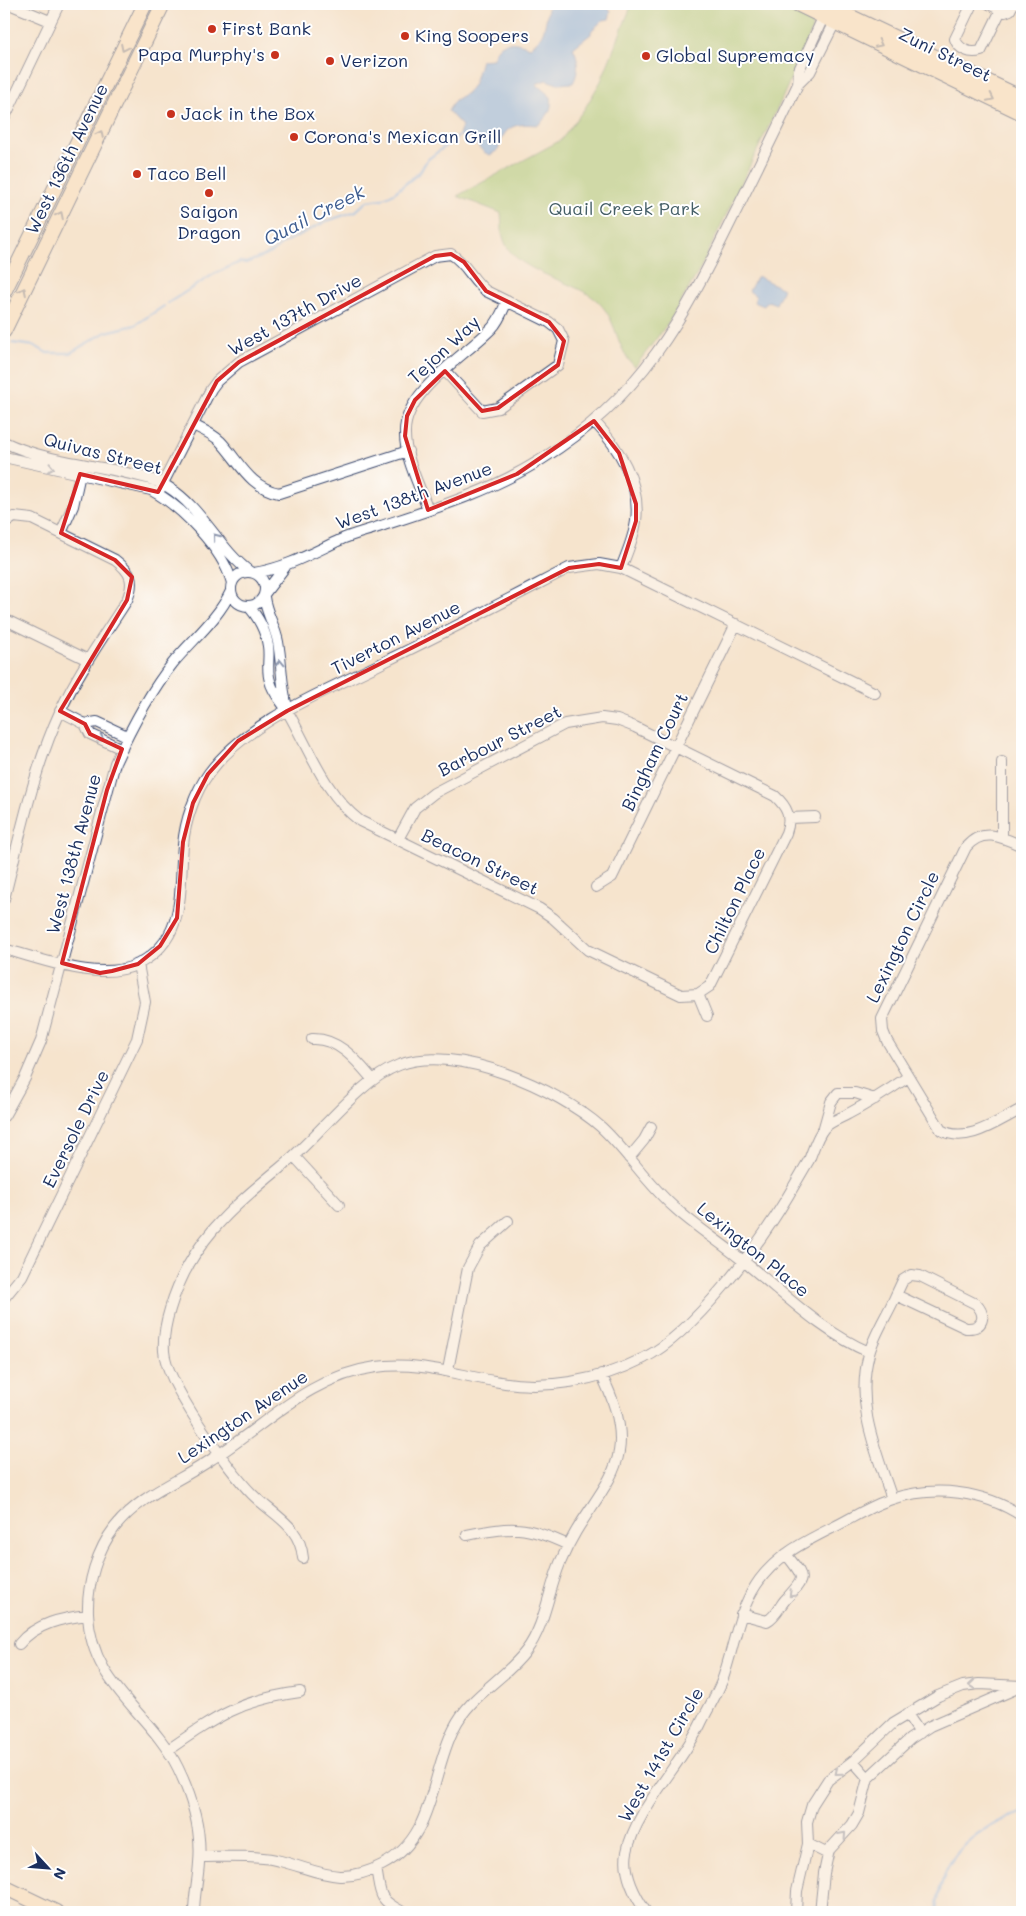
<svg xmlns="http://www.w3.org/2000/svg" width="1026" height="1916" font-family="Mali,sans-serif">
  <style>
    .green { fill: #a3cd78; stroke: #5f7e6b }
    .water { fill: #80b3ed; stroke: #4e71a6 }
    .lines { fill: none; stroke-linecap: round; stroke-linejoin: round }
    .stream { stroke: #80b3ed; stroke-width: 2.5 }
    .minor-casing { stroke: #3c4a6f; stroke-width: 12 }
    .secondary-casing { stroke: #3c4a6f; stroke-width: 16 }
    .minor { stroke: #fff; stroke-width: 10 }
    .secondary { stroke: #fde5c5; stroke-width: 14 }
    .oneway { stroke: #8c8a92 }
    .oneway2 { stroke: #8d97ae }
    .marked { fill: none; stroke: #d62828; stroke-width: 4; stroke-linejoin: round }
    .poi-dot { fill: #c8321e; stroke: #fff; stroke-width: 2 }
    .labels { text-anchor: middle; stroke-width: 4; stroke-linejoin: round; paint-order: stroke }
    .poi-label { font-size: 18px; fill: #1b2f5e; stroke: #fff; text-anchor: start }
    .street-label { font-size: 18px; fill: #1b2f5e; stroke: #fff }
    .park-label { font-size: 18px; fill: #445e66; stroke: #fff }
    .water-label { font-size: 19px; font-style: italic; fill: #3e5d90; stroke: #fff }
  </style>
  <rect width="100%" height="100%" fill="#fff"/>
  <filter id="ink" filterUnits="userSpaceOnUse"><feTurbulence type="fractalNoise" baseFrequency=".02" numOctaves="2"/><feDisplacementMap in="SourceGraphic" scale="10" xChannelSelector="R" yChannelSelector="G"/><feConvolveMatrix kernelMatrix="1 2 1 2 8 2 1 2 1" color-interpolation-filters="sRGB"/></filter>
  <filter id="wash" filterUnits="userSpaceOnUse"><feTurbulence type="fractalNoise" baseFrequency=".0096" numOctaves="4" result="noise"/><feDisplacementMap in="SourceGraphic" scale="20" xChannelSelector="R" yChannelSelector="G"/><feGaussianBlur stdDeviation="1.12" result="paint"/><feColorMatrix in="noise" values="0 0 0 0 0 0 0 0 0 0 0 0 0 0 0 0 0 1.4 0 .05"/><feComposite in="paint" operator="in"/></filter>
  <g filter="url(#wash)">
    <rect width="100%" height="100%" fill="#f6e4cd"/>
    <path class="green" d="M 632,4 L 786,4 L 811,16 L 812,30 L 781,101 L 700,269 L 671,319 L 635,367 C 614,347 619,319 595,299 C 572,280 513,271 504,240 C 501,232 502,221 501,213 L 457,196 L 561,140 L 585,108 L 601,81 Z"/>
    <path class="water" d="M 549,4 L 605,4 L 611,11 L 609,19 L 603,20 L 591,31 L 591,34 L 573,48 C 579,58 579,72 573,83 L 558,84 L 546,80 L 536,84 L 551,97 C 553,110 547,117 538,125 C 515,123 504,125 498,150 L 490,155 C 480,152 475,141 467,135 L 462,137 L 459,134 L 462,126 L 448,111 L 455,100 L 467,93 L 474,84 L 481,60 L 493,59 C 499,36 515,42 530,47 C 547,37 545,21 549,4 Z
      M 757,276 L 783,289 L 776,304 L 768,301 L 764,306 L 754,302 L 756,296 L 749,291 Z"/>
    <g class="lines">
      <path class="stream" d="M 168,303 L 214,274 L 240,262 L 246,263 L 271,253 L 282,244 L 327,221 L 356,211 L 367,201 L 382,199 L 394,193 L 420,172 L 427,160 L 460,135
        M 12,343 L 35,346 L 47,353 L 70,353 L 106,332 L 135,325 L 164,306
        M 936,1912 C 938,1898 940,1884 946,1871 C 958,1843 994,1821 1022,1813"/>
    </g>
  </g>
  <g filter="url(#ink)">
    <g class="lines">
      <g class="minor-casing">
        <path id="minor" d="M 9,4 L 50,21
          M 972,4 L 955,39 C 959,50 970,54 981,51 L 1001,10
          M 989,4 L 1005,12 L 1010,10 L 1013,4
          M 798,84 L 799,70 L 826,11
          M 4,119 L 59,4
          M 594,421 C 618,447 641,483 636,521 C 634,537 627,553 621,568
          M 193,425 C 201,429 213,434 220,441 C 239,461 249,487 279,493 L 408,451
          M 4,442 C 39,459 80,463 118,471 C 135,475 153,478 168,487 C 202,508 218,548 250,572
          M 4,457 L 151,490 C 181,506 223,549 232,583
          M 158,493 L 211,389 L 217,381 L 239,362 L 435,256 L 451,254 C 467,264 472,280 486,291 L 549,322 L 558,329 L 564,341 L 558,365 L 498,408 L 482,411 L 445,371
          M 428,510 C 420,486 405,459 405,434 C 403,392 465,356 492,328 C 499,321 503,310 507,301
          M 4,524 L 14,517 L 32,519 L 115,560 C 131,572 135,581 127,600 C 104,636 78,672 60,712 C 33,771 20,836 4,899
          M 61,533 L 73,506 L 80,474
          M231 589a17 17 0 1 1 34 0a17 17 0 1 1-34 0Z
          M 254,573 C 286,568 312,553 340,540 C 353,534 367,531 381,526 C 436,508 492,491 542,459 C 642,397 683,319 733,217 C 755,173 777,129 798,84 L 810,72 L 837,18
          M 265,593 L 285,567
          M 264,597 C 266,613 275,626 278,642 C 282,664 281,685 287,707
          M 248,606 C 258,616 266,632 268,646 C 270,657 266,670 270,681 C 273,694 283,702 289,714 C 310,751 325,794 360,821 L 540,909 L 553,918 L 588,950 L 681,995 L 698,994 L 710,986 L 786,833 C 792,817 787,807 775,796 L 635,727 L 617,720 L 602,718 L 565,724 L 434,793 L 415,808 L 398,839
          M 4,619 L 88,660
          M 60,711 L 85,724 L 97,722 L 127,736
          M 85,724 L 90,734 L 122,749
          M 789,818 L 815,817
          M 1002,837 L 1002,762
          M 1022,846 C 1002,837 983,827 966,847 L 882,1019 L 883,1031 L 887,1041 L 941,1130 C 967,1145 999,1120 1022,1109
          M 596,887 L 612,877 L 736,624
          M 4,949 C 43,959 100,983 138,964 C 187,939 179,890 183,845 C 185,821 195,792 209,773 C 250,718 330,690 390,659 C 450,630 509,599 569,568 L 599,564 L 621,568 L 875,693
          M 698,994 L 707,1016
          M 312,1039 C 339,1038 357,1061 373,1080
          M 4,1116 L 25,1078 L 41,1041 L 115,763 C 131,728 149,693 173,663 C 193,639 218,619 231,591
          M 824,1127 L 831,1102 L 838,1093 L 855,1093 L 875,1099
          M 295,1157 L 339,1205
          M 629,1158 L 644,1140 L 651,1127
          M 911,1275 L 920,1276 L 976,1304 C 987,1316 983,1329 966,1328 L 896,1295 L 903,1280 Z
          M 4,1298 L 22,1276 L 137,1039 L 145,1002 L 138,964
          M 448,1370 L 468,1268 L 480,1246 L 508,1221
          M 892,1499 C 876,1451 855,1405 869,1354 C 874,1334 888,1314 896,1295
          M 467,1535 C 512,1526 526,1525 568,1545
          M 303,1558 C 300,1525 274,1516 252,1494 C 228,1470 166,1383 164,1351 C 163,1337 166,1322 170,1309 C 189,1244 230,1209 280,1168 C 317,1139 357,1081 399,1065 C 456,1043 558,1089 601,1127 C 628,1152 647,1184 675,1208 C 696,1227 720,1242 742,1260 C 784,1293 820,1331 869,1352
          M 741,1614 L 767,1621 C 776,1616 779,1607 785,1600 C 807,1576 805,1579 786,1554
          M 19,1644 C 36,1623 63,1618 88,1615
          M 907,1714 L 920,1733
          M 168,1750 C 216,1717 240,1700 300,1692
          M 853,1761 L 868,1778
          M 808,1844 L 828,1854
          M 200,1857 C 225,1857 251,1855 276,1860 C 316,1869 338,1888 382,1865 C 435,1838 430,1775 454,1728 C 470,1695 504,1680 526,1651 C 545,1626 548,1592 560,1563 C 593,1484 650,1470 601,1374
          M 376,1868 C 381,1893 377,1899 401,1911
          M 194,1912 C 194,1896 198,1880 199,1863 C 202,1831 192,1797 178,1768 C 150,1711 90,1685 88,1613 C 87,1584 97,1550 115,1527 C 141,1494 179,1482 212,1459 C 266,1425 309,1376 376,1367 C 417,1361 453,1374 494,1381 C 544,1391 599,1381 644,1358 C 694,1333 759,1245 788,1196 C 795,1184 802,1172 809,1160 C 813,1150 817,1136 824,1128 C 829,1122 841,1118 848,1114 C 869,1103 889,1090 908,1077
          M 646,1912 C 635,1896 623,1873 627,1852 C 635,1811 681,1764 700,1725 C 707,1710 716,1696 722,1681 C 734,1648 737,1614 756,1585 C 775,1556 804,1542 834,1527 C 852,1518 872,1505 892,1499 C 935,1485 984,1491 1022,1516
          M 796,1912 L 797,1891 L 808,1844 L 807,1822 L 812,1805 L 828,1780 L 853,1761 L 893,1723 L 938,1696 L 963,1686 L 979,1684 L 1022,1686
          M 820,1912 L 824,1873 L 829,1850 L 852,1825 L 859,1813 L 868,1778 L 910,1739 L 930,1726 L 1020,1687"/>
      </g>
      <g class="secondary-casing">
        <path id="secondary" d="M 797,4 L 1022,113
          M 824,4 L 1022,98
          M 4,292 L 145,4
          M 4,331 L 163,4
          M 4,1887 L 56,1912"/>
      </g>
      <use href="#minor" class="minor"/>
      <use href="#secondary" class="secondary"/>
    </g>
    <defs><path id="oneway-chevron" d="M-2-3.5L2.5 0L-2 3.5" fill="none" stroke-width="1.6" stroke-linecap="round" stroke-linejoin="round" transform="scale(1.25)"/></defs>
    <g class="oneway">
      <use href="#oneway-chevron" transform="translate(879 44) rotate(26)"/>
      <use href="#oneway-chevron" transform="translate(124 48) rotate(116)"/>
      <use href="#oneway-chevron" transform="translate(991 98) rotate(26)"/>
      <use href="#oneway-chevron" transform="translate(100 134) rotate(-64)"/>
      <use href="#oneway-chevron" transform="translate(60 215) rotate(-64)"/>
      <use href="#oneway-chevron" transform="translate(23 291) rotate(-64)"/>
    </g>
    <g class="oneway2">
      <use href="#oneway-chevron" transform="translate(51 468) rotate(12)"/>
      <use href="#oneway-chevron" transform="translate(216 537) rotate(-129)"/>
      <use href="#oneway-chevron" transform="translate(280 663) rotate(-92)"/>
      <use href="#oneway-chevron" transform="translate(101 739) rotate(26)"/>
      <use href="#oneway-chevron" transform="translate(792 1594) rotate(136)"/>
      <use href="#oneway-chevron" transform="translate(972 1685) rotate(174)"/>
      <use href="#oneway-chevron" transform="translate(838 1772) rotate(141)"/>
      <use href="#oneway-chevron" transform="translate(843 1835) rotate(-48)"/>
    </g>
  </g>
  <path d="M0 0H1026V1916H0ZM 451,254 L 464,262 L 486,291 L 549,322 L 564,341 L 558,365 L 498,408 L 482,411 L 445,371 L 415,400 L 407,416 L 405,436 L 428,510 L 517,474 L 594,421 L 619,453 L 636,504 L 636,521 L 621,568 L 599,564 L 569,568 L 287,711 L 238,741 L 208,774 L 193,803 L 183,842 L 177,918 L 160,946 L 138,964 L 112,971 L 100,973 L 62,963 L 107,790 L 122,749 L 90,734 L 85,724 L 60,711 L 127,600 L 132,577 L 115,560 L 61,533 L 80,474 L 158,492 L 217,381 L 239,362 L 435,256 Z" fill="#f6e4cd" fill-opacity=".55" fill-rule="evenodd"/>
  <path class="marked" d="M 451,254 L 464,262 L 486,291 L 549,322 L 564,341 L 558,365 L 498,408 L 482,411 L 445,371 L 415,400 L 407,416 L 405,436 L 428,510 L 517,474 L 594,421 L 619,453 L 636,504 L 636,521 L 621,568 L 599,564 L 569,568 L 287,711 L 238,741 L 208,774 L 193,803 L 183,842 L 177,918 L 160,946 L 138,964 L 112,971 L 100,973 L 62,963 L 107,790 L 122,749 L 90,734 L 85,724 L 60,711 L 127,600 L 132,577 L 115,560 L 61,533 L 80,474 L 158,492 L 217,381 L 239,362 L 435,256 Z"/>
  <g class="poi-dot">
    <circle cx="212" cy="29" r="5"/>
    <circle cx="405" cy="36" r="5"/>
    <circle cx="275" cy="55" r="5"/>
    <circle cx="646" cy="56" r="5"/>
    <circle cx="330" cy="61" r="5"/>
    <circle cx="171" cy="114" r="5"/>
    <circle cx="294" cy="137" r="5"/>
    <circle cx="137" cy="174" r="5"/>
    <circle cx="209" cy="193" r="5"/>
  </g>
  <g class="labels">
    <g class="poi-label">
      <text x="222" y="35">First Bank</text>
      <text x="415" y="42">King Soopers</text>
      <text x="265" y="61" text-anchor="end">Papa Murphy's</text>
      <text x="656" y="62">Global Supremacy</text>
      <text x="340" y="67">Verizon</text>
      <text x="181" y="120">Jack in the Box</text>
      <text x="304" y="143">Corona's Mexican Grill</text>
      <text x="147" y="180">Taco Bell</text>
      <text x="209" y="218" text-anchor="middle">Saigon<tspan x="209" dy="21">Dragon</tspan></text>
    </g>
    <g class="street-label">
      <text transform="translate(945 55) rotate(26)" y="6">Zuni Street</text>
      <text transform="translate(67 159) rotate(-64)" y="6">West 136th Avenue</text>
      <text transform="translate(295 315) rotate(-29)" y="6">West 137th Drive</text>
      <text transform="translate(444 350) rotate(-43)" y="6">Tejon Way</text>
      <text transform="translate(103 454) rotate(14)" y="6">Quivas Street</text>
      <text transform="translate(414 496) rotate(-20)" y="6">West 138th Avenue</text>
      <text transform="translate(396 638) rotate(-27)" y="6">Tiverton Avenue</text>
      <text transform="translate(500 741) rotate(-27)" y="6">Barbour Street</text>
      <text transform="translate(655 752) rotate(-64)" y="6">Bingham Court</text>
      <text transform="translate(74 854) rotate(-75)" y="6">West 138th Avenue</text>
      <text transform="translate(480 862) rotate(26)" y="6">Beacon Street</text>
      <text transform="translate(735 901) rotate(-64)" y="6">Chilton Place</text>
      <text transform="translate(903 937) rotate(-64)" y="6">Lexington Circle</text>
      <text transform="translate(76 1129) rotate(-64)" y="6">Eversole Drive</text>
      <text transform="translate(753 1250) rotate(39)" y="6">Lexington Place</text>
      <text transform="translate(243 1417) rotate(-34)" y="6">Lexington Avenue</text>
      <text transform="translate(661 1755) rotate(-60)" y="6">West 141st Circle</text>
    </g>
    <g class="park-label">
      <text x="624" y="215">Quail Creek Park</text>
    </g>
    <g class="water-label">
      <text transform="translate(314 215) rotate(-27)" y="7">Quail Creek</text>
    </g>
  </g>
  <rect width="1026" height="1916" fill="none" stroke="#fff" stroke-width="20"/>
  <g transform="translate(48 1868) rotate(116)" stroke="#ffffff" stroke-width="4" paint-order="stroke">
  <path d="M0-4L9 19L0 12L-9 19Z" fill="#1b2f5e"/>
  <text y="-8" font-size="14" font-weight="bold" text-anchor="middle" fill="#1b2f5e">N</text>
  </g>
</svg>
